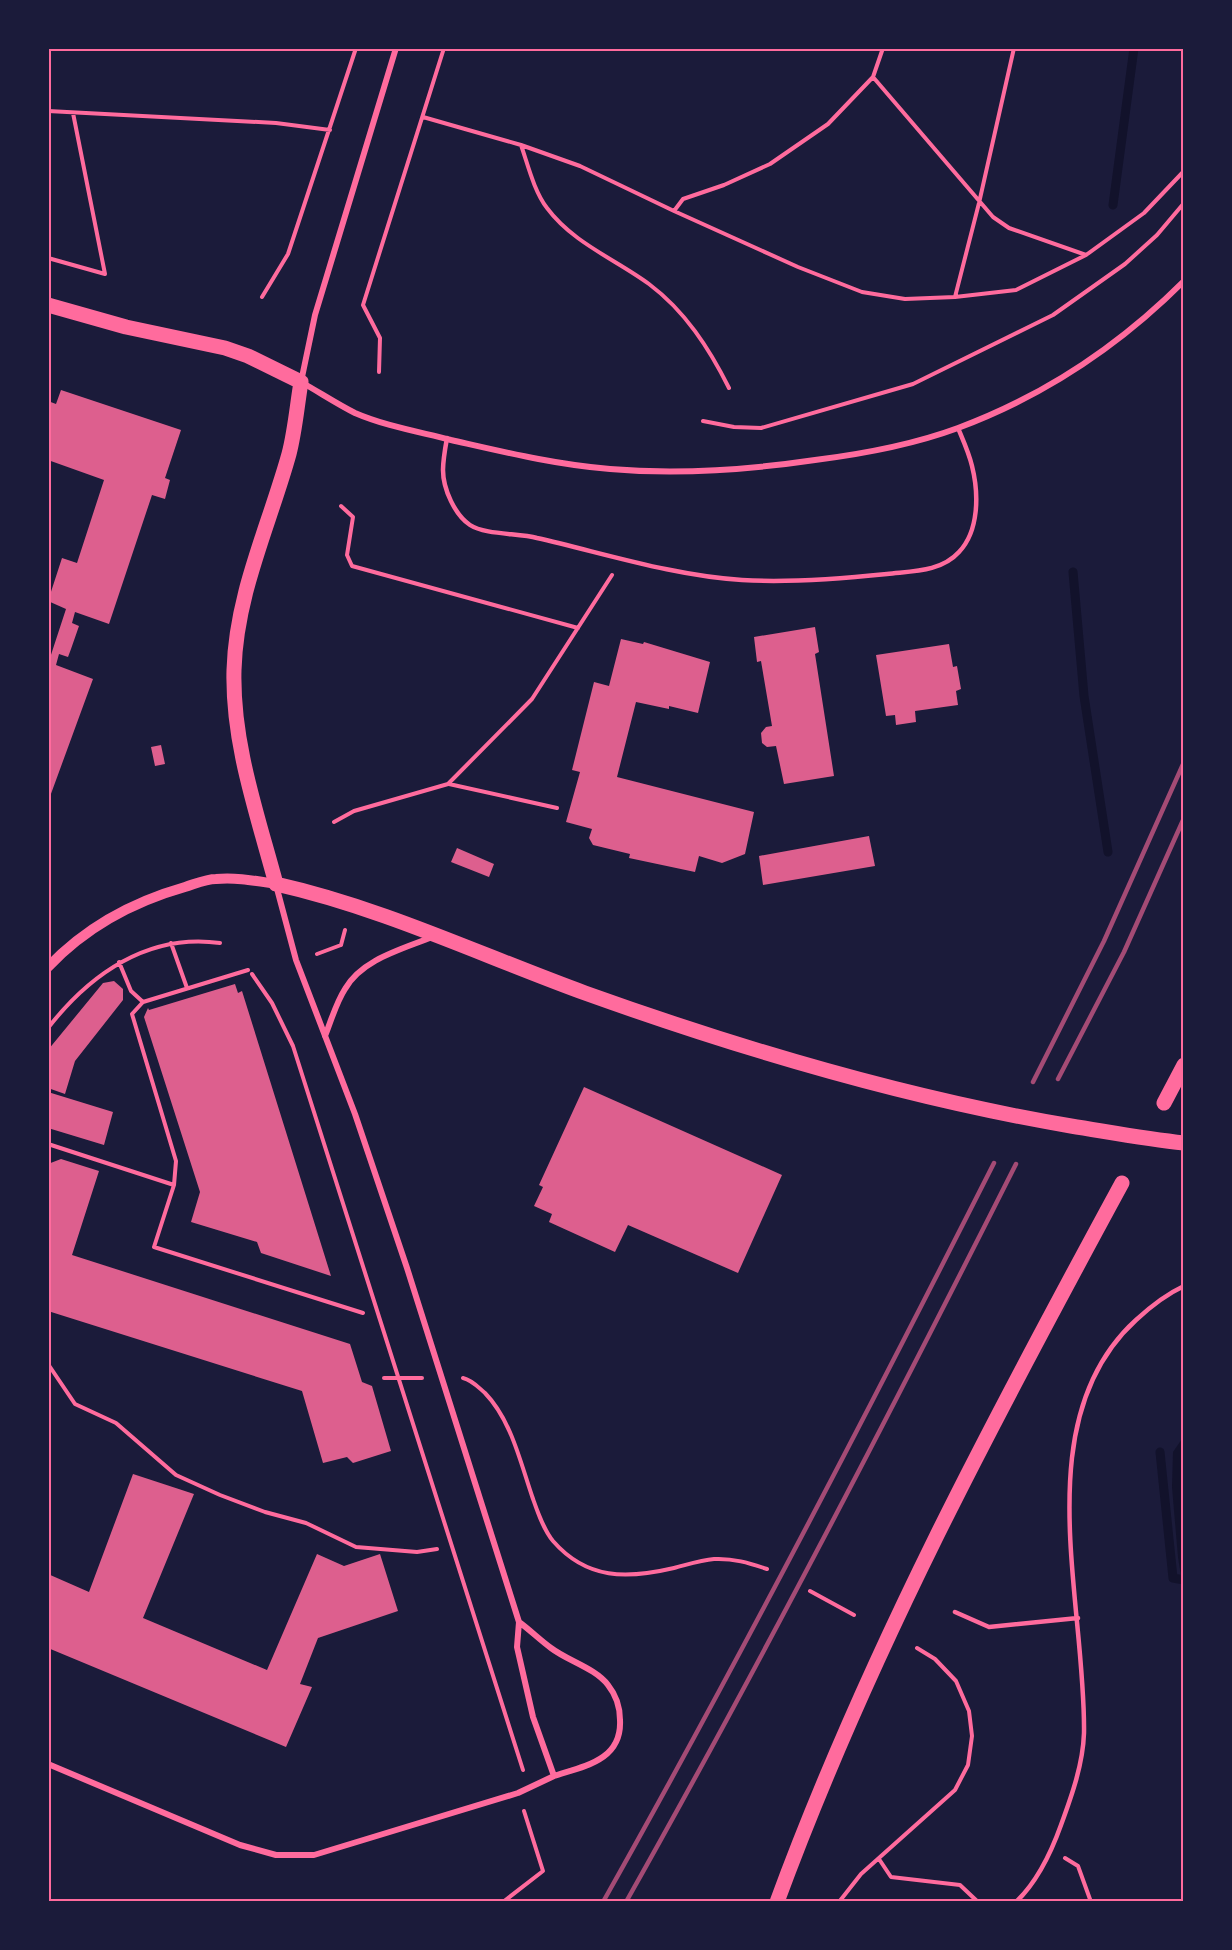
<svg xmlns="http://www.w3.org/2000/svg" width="1232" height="1950" font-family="'Source Sans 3',sans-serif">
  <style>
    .water { fill: #12122b }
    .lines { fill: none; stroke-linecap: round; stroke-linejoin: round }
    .stream { stroke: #12122b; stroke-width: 9 }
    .building { fill: #dd5f8e }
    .path { stroke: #ff6b9d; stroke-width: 4 }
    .service { stroke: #ff6b9d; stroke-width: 4.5 }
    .minor { stroke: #ff6b9d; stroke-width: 6 }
    .tertiary { stroke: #ff6b9d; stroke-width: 10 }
    .primary { stroke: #ff6b9d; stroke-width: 15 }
    .rail { stroke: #a44b75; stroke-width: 4.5 }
    .neatline { fill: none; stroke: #ff6b9d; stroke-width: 2 }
  </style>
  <rect width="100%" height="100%" fill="#1b1b3a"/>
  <path class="water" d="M 1184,1436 L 1184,1596 L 1178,1557 L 1172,1487 L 1173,1452 Z"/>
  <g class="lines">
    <path class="stream" d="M 1113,205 L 1134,48
      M 1073,572 L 1084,696 L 1108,852
      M 1160,1452 L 1173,1578 L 1184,1580"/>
  </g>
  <path class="building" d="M 61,390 L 181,430 L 165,478 L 170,480 L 165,499 L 152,495 L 109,624 L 75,612 L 72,623 L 79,626 L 71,649 L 68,657 L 59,654 L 56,665 L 93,679 L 48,802 L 48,664 L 66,609 L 48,601 L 62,558 L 77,563 L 104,480 L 48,460 L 48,401 L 56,404 Z
    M 815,627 L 819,652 L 815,654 L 834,776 L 784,784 L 776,746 L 767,747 L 762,743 L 761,733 L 766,727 L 772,726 L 761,661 L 757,662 L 754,637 Z
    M 621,639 L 643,644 L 644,642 L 710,662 L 698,713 L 669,706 L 669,709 L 636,702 L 617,777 L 754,812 L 745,854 L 722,863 L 699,856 L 695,872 L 629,858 L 630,854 L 593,845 L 589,838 L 592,829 L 566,822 L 580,772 L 572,770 L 594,682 L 609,686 Z
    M 949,644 L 953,667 L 957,666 L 961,689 L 956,691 L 958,705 L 915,711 L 916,722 L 896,725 L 895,715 L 886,716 L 876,655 Z
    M 161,745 L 165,764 L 155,766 L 151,747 Z
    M 869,836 L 875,866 L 763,885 L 759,856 Z
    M 457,848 L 494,864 L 489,877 L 451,862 Z
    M 114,981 L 123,989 L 123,1000 L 75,1061 L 65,1094 L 48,1088 L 48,1050 L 103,983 Z
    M 235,984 L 238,993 L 242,991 L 331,1276 L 261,1253 L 257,1242 L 191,1222 L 200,1192 L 144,1017 L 148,1008 L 149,1010 Z
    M 584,1087 L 782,1175 L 738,1273 L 628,1225 L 615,1252 L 549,1222 L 552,1214 L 534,1206 L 543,1187 L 539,1185 Z
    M 48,1092 L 113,1112 L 104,1145 L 48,1128 Z
    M 61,1159 L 99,1171 L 72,1255 L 350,1344 L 362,1382 L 372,1386 L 391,1451 L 353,1463 L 347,1457 L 323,1463 L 302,1391 L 48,1311 L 48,1164 Z
    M 133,1474 L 194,1494 L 143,1618 L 267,1670 L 317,1554 L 344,1566 L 380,1554 L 398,1611 L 318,1638 L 300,1684 L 312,1687 L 286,1747 L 48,1648 L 48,1574 L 89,1592 Z"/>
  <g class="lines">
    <path class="path" d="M 873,77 L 993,217 L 1009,228 L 1086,255
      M 48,111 L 276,123 L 330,130
      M 423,117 L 521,145 L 580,166 L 674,211 L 683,199 L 724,185 L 770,164 L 828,124 L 873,77 L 883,48
      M 521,145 C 528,165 534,191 547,208 C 573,243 615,259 649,284 C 685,311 709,348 729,388
      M 674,211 L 798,267 L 862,292 L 905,299 L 955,297 L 1016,290 L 1086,255 L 1144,213 L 1184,171
      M 48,258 L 105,274 L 73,113
      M 262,297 L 288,254 L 356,48
      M 955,297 L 979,203 L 1014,48
      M 379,372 L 380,338 L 363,305 L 444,48
      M 703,421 L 734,427 L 761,428 L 913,384 L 1053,315 L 1125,264 L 1157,235 L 1184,203
      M 341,506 L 353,517 L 347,555 L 352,566 L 578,628
      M 449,784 L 557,808
      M 334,822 L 354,811 L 448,784 L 532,699 L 612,575
      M 171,943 L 187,988
      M 341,945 L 345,930
      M 317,954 L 341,945
      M 119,962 L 131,991 L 143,1002
      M 252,974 L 272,1003 L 293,1046 L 523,1770
      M 48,1028 C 90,974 148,933 220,943
      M 48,1144 L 174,1185 L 154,1247 L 363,1313
      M 174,1185 L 176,1161 L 132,1014 L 143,1002 L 248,970
      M 48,1364 L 75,1404 L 116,1423 L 176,1475 L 220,1495 L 265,1512 L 306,1523 L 356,1547 L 417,1552 L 437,1549
      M 384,1378 L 422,1378
      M 463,1378 C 472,1380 478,1387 485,1393 C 511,1420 520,1461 532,1496 C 537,1510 543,1529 553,1541 C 587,1580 627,1579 674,1568 C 686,1565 701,1560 714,1559 C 733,1558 749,1563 767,1569
      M 810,1591 L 854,1615
      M 1065,1858 L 1078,1866 L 1091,1902
      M 879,1859 L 891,1877 L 960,1885 L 978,1902
      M 503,1902 L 543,1871 L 524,1811
      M 839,1902 L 861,1874 L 955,1790 L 968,1765 L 972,1736 L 969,1711 L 956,1681 L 935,1659 L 917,1648"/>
    <path class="service" d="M 447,438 C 445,449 443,460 443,470 C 443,489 455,515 470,525 C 485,535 519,533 537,538 C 603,553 674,576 742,580 C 790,583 839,579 887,574 C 912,571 941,572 959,552 C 979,531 979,494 972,466 C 969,453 963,440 958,428
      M 955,1612 L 989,1627 L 1078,1618
      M 1016,1902 C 1038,1881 1051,1853 1061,1825 C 1072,1795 1083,1764 1084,1733 C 1086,1602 1026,1420 1136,1320 C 1150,1307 1167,1294 1184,1286"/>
    <path class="minor" d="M 396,48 L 315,315 L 301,382 C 319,392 337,404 355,413 C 385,426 420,432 451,440 C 504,452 557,465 610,469 C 679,475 747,470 815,460 C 863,454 912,445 958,428 C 1044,396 1119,346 1184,281
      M 276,885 L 296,960 L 355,1114 L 407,1268 L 519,1622
      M 325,1036 C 331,1021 336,1003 345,989 C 362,959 403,949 432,937
      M 519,1622 C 530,1630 540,1640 551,1648 C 568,1661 595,1668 608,1685 C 616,1695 620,1708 620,1720 C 622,1760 585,1766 554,1776 L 533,1717 L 517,1647 Z
      M 48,1764 L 240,1845 L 276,1855 L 314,1855 L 518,1793 L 554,1776"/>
    <path class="tertiary" d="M 48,967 C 86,927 132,902 185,887 C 195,884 206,879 216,879 C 236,877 256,881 276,884"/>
    <path class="primary" d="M 48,305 L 126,327 L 225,348 L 248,356 L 301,382 C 297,406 295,431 289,454 C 269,526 236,594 234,670 C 232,743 257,813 276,884 C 383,908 483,956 585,993 C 744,1050 905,1098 1071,1126 C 1109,1132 1146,1139 1184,1143
      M 1164,1103 L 1184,1065
      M 777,1902 C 869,1652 995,1417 1122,1183"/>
    <path class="rail" d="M 1058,1079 L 1124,952 L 1184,818
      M 1033,1082 L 1104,941 L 1184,762
      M 603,1902 C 740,1659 868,1412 994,1163
      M 626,1902 C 763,1659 891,1412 1016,1164"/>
  </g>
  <rect width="1232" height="1950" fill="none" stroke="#1b1b3a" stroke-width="99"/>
  <rect x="50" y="50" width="1132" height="1850" class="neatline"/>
</svg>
